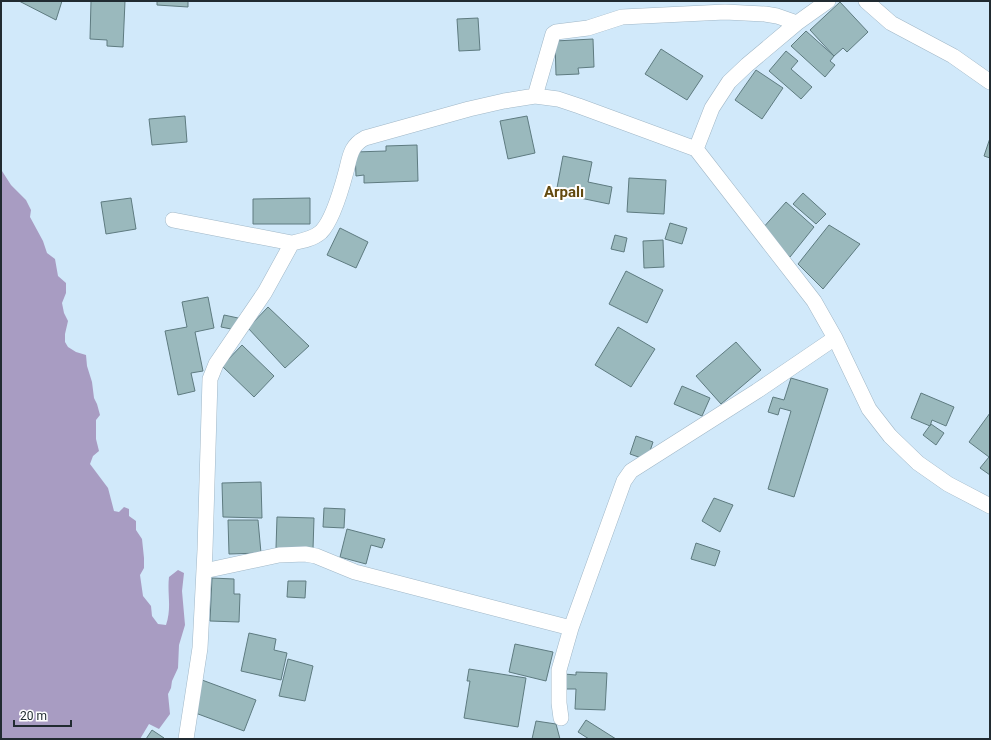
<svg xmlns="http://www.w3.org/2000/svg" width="991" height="740" font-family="Roboto,sans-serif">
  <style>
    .forest { fill: #a89cc2 }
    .building { fill: #9ab9bd; stroke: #5e7b80 }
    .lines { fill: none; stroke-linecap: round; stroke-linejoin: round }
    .street-casing { stroke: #a0b7c7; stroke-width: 16 }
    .street { stroke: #fff; stroke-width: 15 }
    .labels { text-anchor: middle; stroke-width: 4; stroke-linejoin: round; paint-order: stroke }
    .quarter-label { font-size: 15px; font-weight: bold; fill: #634a0f; stroke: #fff }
  </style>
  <rect width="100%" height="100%" fill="#d1e9fa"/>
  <path class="forest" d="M 1,162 L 2,171 L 11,185 L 26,200 L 31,210 L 30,217 L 43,241 L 47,253 L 55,259 L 58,276 L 66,283 L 66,293 L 62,303 L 64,313 L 68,321 L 65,334 L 65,342 L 68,347 L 76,352 L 86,355 L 87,366 L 92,382 L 94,398 L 97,404 L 100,415 L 96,420 L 96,439 L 99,451 L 93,456 L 90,464 L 108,488 L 114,511 L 119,512 L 124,507 L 129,509 L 129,516 L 136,521 L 136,530 L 142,539 L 144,558 L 144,568 L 140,575 L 143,596 L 151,606 L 152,616 L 158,624 L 166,625 C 172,607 167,594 169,577 L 178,570 L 184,573 L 182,591 L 185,625 L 179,645 L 178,668 L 172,681 L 171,688 L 168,694 L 170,714 L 159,729 L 149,724 L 140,739 L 1,739 Z"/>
  <path class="building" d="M 19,1 L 62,1 L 56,20 Z
    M 91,1 L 125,1 L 123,47 L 107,46 L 107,40 L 90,39 Z
    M 157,1 L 188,1 L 188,7 L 157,5 Z
    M 840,2 L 868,32 L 847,52 L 843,48 L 834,56 L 810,30 Z
    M 478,18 L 480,50 L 459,51 L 457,19 Z
    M 806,31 L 834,56 L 830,61 L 835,65 L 825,77 L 791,46 Z
    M 593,39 L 594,67 L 578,68 L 579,74 L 556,75 L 555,41 Z
    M 661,49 L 703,76 L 687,100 L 645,74 Z
    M 786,51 L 798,61 L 791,69 L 812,87 L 801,99 L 769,71 Z
    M 756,70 L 783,88 L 762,119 L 735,100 Z
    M 185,116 L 187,142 L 152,145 L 149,119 Z
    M 527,116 L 535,153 L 508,159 L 500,121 Z
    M 990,138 L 990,158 L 984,156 Z
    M 417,145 L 418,181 L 364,183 L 364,175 L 356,176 L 355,152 L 386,151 L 386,146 Z
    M 563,156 L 592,162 L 588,182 L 612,187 L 609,204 L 556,193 Z
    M 629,178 L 666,180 L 664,214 L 627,212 Z
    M 803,193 L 826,214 L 816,224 L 793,204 Z
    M 131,198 L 136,229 L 106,234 L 101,202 Z
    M 310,198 L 310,224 L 253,224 L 253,199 Z
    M 786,202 L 814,227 L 790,257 L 762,229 Z
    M 670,223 L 687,228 L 682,244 L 665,239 Z
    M 829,225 L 860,244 L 823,289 L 798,264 Z
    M 340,228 L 368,242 L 356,268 L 327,255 Z
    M 615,235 L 627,238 L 624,252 L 611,249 Z
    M 663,240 L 664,267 L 644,268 L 643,241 Z
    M 626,271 L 663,290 L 647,323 L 609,304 Z
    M 208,297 L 214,328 L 195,332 L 203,371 L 191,373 L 195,391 L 178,395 L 165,331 L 187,327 L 182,302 Z
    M 268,307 L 309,346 L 285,368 L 248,328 Z
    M 224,315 L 238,318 L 236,330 L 221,327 Z
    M 618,327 L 655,349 L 631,387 L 595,365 Z
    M 736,342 L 761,370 L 721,404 L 696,376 Z
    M 242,345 L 274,376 L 254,397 L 222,366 Z
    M 791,378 L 828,389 L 794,497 L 768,489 L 791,411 L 780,408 L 778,415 L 768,412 L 773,397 L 784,400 Z
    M 682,386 L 710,398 L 702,416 L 674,404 Z
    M 921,393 L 954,407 L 946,426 L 932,420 L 930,426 L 911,418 Z
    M 990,413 L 990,475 L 980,468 L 989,457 L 969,442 Z
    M 931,424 L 944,433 L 936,445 L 923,435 Z
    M 636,436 L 653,442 L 647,460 L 630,454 Z
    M 261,482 L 262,518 L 223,517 L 222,483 Z
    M 714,498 L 733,505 L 720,532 L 702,521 Z
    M 324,508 L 345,509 L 344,528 L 323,527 Z
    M 277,517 L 314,518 L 313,549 L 276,548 Z
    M 228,520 L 258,520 L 261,553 L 229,554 Z
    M 347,529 L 385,539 L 382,548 L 371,545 L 366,564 L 340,557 Z
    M 696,543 L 720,551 L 715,566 L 691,559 Z
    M 212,578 L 234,579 L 234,594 L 240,594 L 239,622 L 210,621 Z
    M 288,581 L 306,581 L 305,598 L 287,597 Z
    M 249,633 L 276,639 L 274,650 L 287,653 L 281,680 L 241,671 Z
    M 515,644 L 553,652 L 546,681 L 509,672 Z
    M 288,659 L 313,666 L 305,701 L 279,696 Z
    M 469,669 L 526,678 L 518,727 L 464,718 L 470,681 L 467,681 Z
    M 576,672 L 607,673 L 605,710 L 575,709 L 576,689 L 564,689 L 564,674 L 576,675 Z
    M 202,680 L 256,700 L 244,731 L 190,711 Z
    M 586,720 L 616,739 L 589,739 L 578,732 Z
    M 536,721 L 556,724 L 560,739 L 532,739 Z
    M 152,730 L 164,738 L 164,739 L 146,739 Z"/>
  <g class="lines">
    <g class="street-casing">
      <path id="street" d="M 866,1 L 891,23 L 953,56 L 990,82
        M 535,96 L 553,34 L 556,32 L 588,28 L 622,17 L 725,12 L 765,14 L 777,16 L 797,23
        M 696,149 L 712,108 L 729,82 L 747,65 L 797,23 L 828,1
        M 173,220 L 292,243
        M 204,571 L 279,555 L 305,554 L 316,556 L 355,572 L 571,628
        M 561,718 L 559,703 L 559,670 L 571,628 L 624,481 L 631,471 L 757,391 L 835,338
        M 186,739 L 200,648 L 205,550 L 210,379 L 216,364 L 265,292 L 292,243 C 302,241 313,239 321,232 C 332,221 342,187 346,172 C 350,157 350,146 365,138 L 469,109 L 504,101 L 535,96 L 558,99 L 579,106 L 696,149 L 814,301 L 835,338 L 869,409 L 890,436 L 918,463 L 948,484 L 990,506"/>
    </g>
    <use href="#street" class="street"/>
  </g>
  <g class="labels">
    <g class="quarter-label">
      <text x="564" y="197">Arpalı</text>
    </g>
  </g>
  <rect width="991" height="740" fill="none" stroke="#212b31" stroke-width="4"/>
  <path d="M14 720v6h57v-6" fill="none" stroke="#212b31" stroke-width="2"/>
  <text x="20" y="720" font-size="12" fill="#212b31" stroke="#ffffff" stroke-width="3" paint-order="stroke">20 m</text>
</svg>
